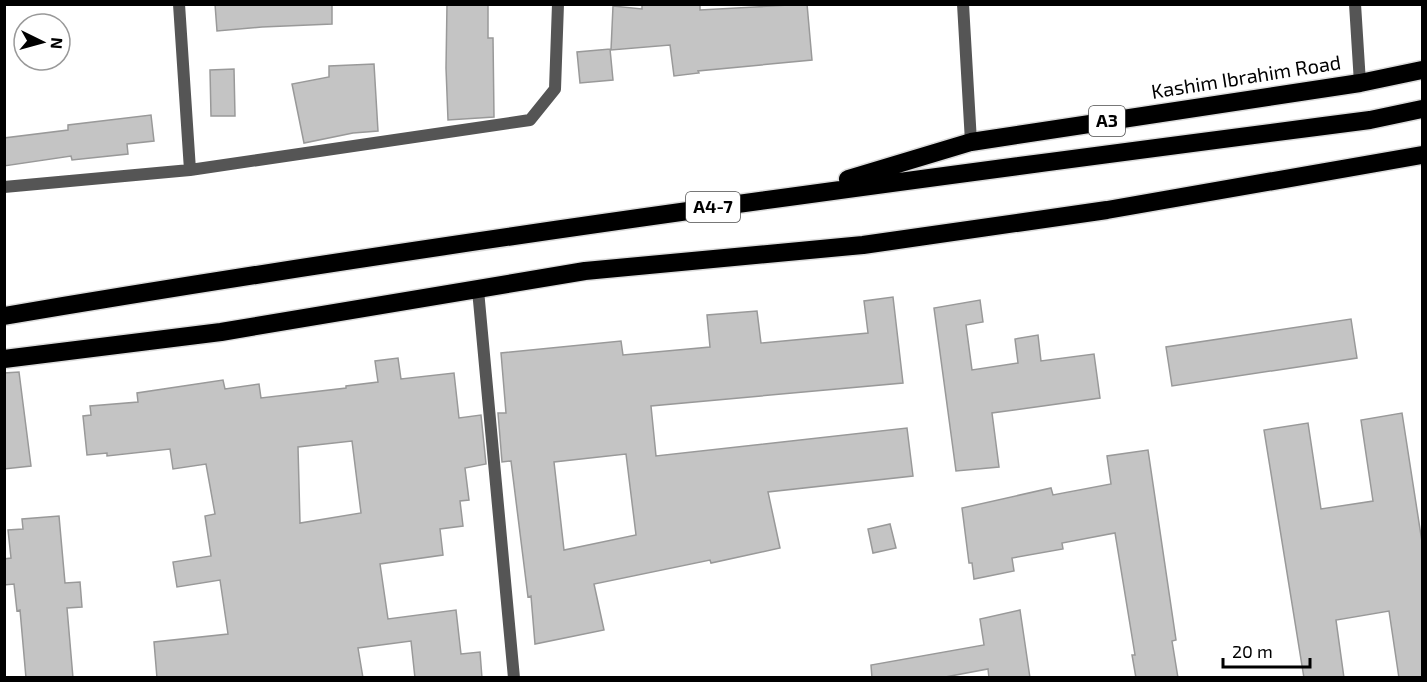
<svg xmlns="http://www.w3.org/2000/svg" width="1427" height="682" font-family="'Exo 2',sans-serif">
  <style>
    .building { fill: #c4c4c4; stroke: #999; stroke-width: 1.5; fill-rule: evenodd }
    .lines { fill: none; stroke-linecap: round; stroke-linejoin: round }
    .highway-casing { stroke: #dbdbdb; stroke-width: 21 }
    .street { stroke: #555; stroke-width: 12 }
    .highway { stroke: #000; stroke-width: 18 }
    .labels { text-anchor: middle; stroke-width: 5; stroke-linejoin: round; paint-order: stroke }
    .shield { fill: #fff; stroke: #4c4c4c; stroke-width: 1.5 }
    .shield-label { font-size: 18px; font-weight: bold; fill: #000 }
    .street-label { font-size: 20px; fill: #000; stroke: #fff }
  </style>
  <rect width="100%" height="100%" fill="#fff"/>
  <path class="building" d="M 215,4 L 332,4 L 332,24 L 262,27 L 217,31 Z
    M 447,4 L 488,4 L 488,38 L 493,38 L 494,117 L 448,120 L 446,68 Z
    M 642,4 L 700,4 L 700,10 L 807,4 L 812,60 L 698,71 L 699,73 L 674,76 L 670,45 L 611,50 L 613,6 L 642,9 Z
    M 610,49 L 613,80 L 580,83 L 577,52 Z
    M 374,64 L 378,131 L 353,133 L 304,143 L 292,84 L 329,77 L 329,66 Z
    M 234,69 L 235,116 L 211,116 L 210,70 Z
    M 151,115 L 154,141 L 127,144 L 128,154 L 72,160 L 71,156 L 4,166 L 4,138 L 68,130 L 68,125 Z
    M 893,297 L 903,383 L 651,406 L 656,456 L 907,428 L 913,476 L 768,492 L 780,548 L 711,563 L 710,560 L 594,584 L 604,630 L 535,644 L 531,596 L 528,597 L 511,461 L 502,462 L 498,413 L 506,413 L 501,353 L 621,341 L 623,355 L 710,347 L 707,315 L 757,311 L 761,343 L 868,333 L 864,301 ZM 626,454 L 636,535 L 564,550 L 554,462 Z
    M 980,300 L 983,322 L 966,325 L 972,370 L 1018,363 L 1015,339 L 1038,335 L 1041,361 L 1094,354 L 1100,398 L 992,413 L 999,467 L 956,471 L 934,308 Z
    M 1351,319 L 1357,358 L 1172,386 L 1166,347 Z
    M 398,358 L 401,379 L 454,373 L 459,418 L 481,415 L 486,464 L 465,468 L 469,500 L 460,501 L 463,526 L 440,529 L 443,555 L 380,564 L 388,619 L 456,610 L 461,654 L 480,652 L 482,678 L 415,678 L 411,641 L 358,648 L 363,678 L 157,678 L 154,642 L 228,634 L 220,580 L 177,587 L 173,562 L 211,556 L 205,516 L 215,514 L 206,464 L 173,469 L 170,449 L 107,456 L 107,453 L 87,455 L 83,416 L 91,415 L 90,406 L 138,402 L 137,393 L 223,380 L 225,389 L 259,384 L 261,398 L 346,388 L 346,386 L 378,382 L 375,361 ZM 352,441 L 361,513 L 300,523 L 298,447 Z
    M 19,372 L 31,466 L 4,469 L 4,373 Z
    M 1402,413 L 1422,542 L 1422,678 L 1399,678 L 1389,611 L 1336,620 L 1344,678 L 1304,678 L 1264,430 L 1308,423 L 1321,509 L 1373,501 L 1361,420 Z
    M 1148,450 L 1176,640 L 1172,641 L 1178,678 L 1136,678 L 1132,655 L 1135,655 L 1115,533 L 1062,543 L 1063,549 L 1012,558 L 1014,571 L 974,579 L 972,563 L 969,563 L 962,508 L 1051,488 L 1053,495 L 1111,484 L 1107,456 Z
    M 59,516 L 65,583 L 80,582 L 82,607 L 67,608 L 73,678 L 26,678 L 20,610 L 17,611 L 14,584 L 4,585 L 4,559 L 11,558 L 8,530 L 23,529 L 22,519 Z
    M 890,524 L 896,548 L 873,553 L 868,529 Z
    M 1020,610 L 1030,678 L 989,678 L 988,669 L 940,678 L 872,678 L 871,665 L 984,645 L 980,619 Z"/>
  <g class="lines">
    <g class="highway-casing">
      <path id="highway" d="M 848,179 L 971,142 L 1360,83 L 1422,70
        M 4,316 C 458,239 914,179 1370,120 L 1422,109
        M 4,359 L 221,332 L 585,271 L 863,245 L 1107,210 L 1422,155"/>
    </g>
    <path class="street" d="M 179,4 L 190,170
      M 963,4 L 971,142
      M 1355,4 L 1360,83
      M 4,187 L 190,170 L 530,120 L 555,89 L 558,4
      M 478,290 L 514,678"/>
    <use href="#highway" class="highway"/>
  </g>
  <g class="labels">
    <g class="shield">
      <rect x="1089" y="106" width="36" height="30" rx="4.5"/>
      <rect x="686" y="192" width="54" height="30" rx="4.5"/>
    </g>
    <g class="shield-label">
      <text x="1107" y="127">A3</text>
      <text x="713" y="213">A4-7</text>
    </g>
    <g class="street-label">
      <text transform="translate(1246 77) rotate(-9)" y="7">Kashim Ibrahim Road</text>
    </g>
  </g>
  <rect width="1427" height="682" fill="none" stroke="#000000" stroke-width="12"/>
  <g transform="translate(42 42) rotate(95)"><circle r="28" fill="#ffffff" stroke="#999999" stroke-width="1.5"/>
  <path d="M0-4.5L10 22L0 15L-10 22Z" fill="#000000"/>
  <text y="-9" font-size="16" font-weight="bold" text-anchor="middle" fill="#000000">N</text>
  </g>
  <path d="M1223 658v9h87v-9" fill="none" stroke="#000000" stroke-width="3"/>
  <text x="1232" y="658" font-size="18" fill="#000000" stroke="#ffffff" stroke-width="4.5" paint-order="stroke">20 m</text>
</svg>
